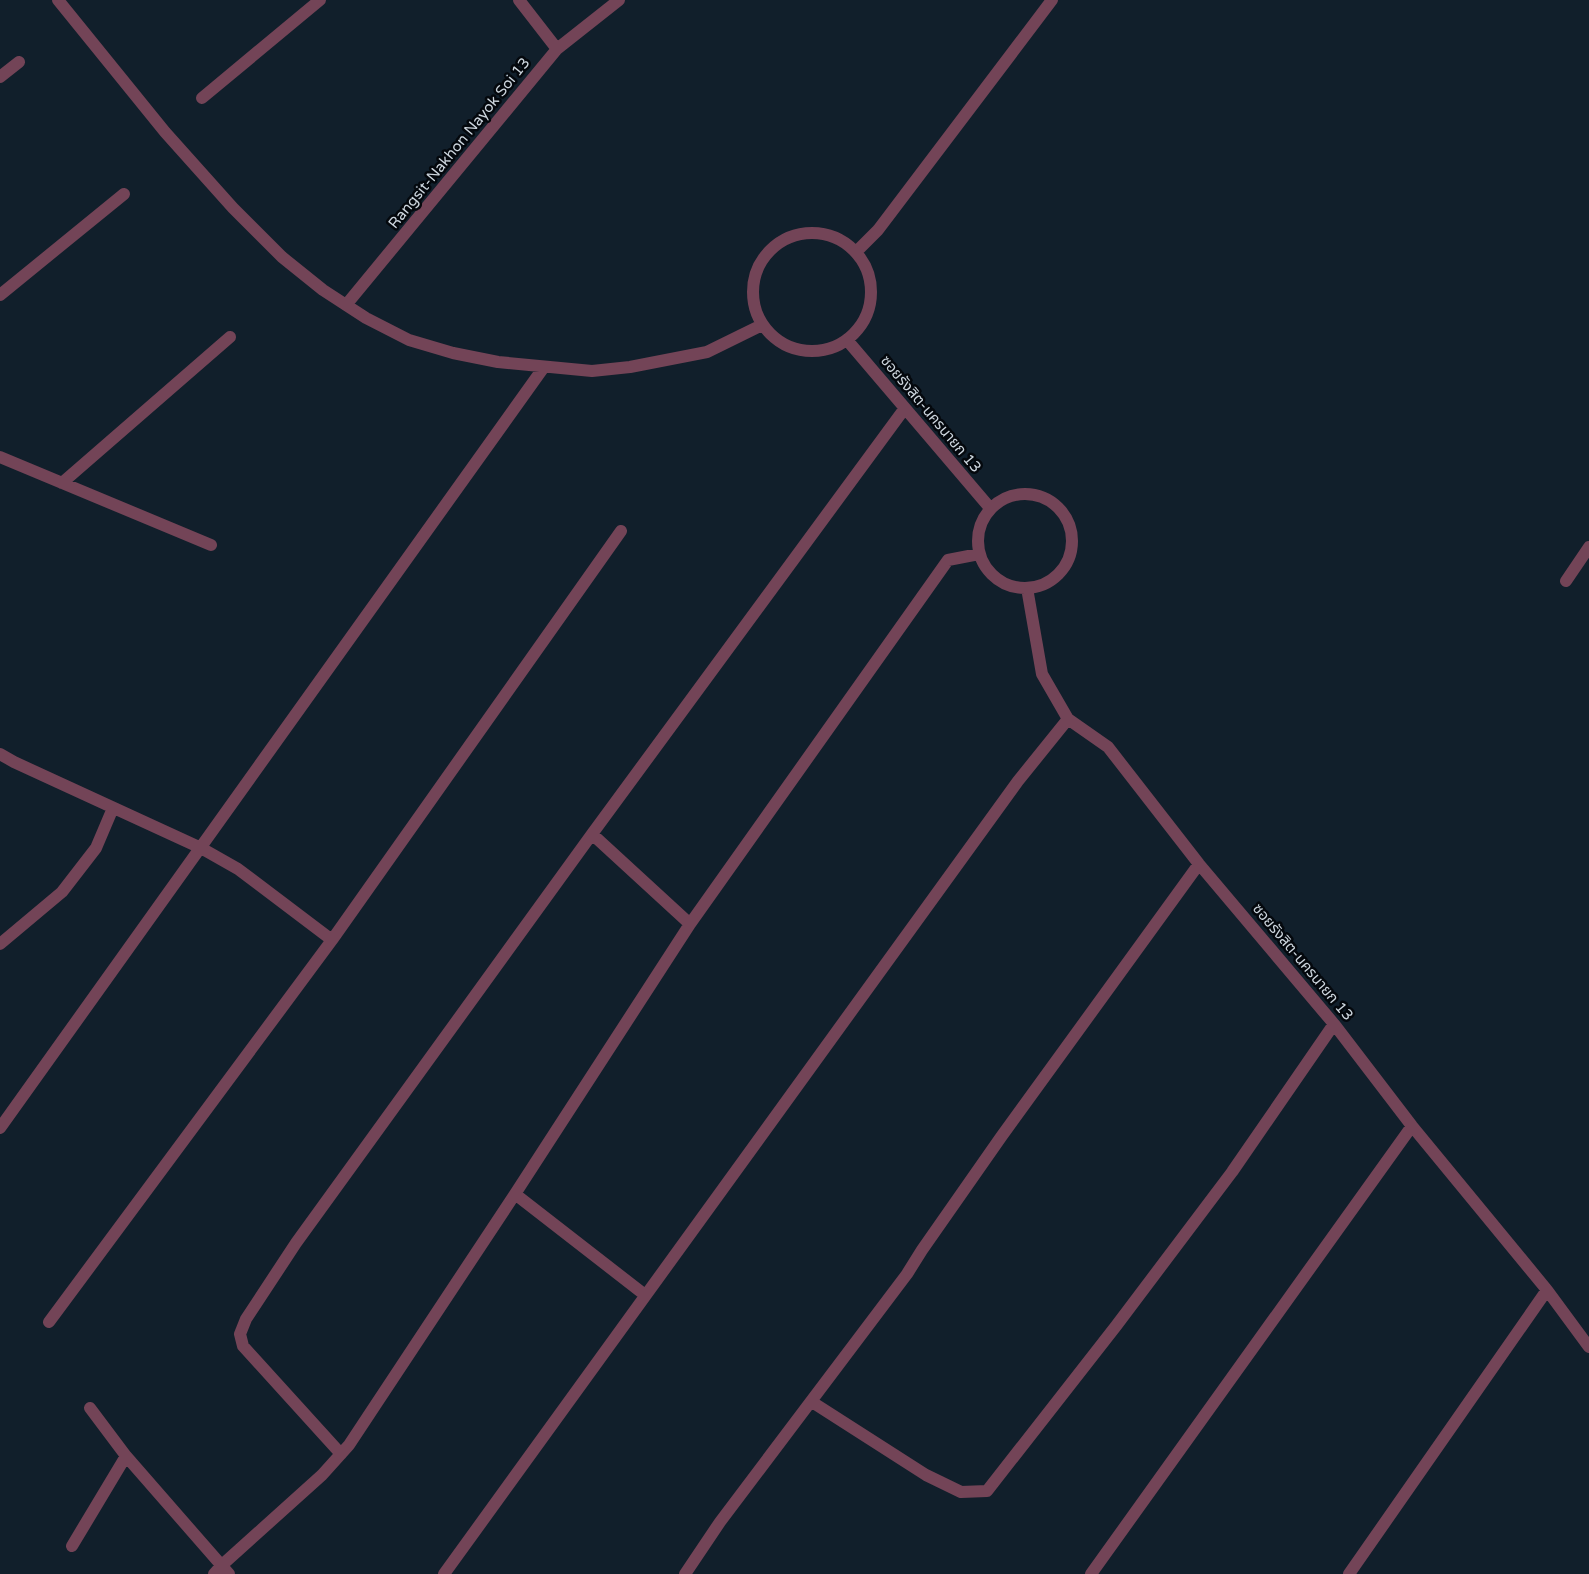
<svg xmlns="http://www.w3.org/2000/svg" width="1589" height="1574" font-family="'Varela Round','Noto Sans Thai',sans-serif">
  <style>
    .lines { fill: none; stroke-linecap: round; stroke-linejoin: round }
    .lane { stroke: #734457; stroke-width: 12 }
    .street { stroke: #734457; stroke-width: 12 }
    .labels { text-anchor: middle; stroke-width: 5; stroke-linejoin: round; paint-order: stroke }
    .street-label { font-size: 15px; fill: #ccd5dd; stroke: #04080d }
  </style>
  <rect width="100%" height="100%" fill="#111f2b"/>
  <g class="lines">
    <path class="lane" d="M 1566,581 L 1589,547"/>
    <path class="street" d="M 58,0 L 165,132 L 233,208 L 282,257 L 323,290 L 366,318 L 409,340 L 453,353 L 498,362 L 592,371 L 630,367 L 707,352 L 762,325
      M 557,49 L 619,0
      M 0,77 L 19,62
      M 202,98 L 320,0
      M753 292a59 59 0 1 1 118 0a59 59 0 1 1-118 0Z
      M 856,252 L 878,230 L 1052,0
      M 0,295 L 124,194
      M 346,305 L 557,49 L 519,0
      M 847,340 L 990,508
      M 0,457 L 211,545
      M 62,483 L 230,337
      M978 541a47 47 0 1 1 94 0a47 47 0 1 1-94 0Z
      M 1027,588 L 1042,674 L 1068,719 L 1108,747 L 1199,864 L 1334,1024 L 1412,1126 L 1547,1290 L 1589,1347
      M 0,754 L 14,762 L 201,848 L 238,869 L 332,940
      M 690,924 L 948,560 L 979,554
      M 0,944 L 62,892 L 96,848 L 113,808
      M 0,1128 L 544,367
      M 515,1194 L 645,1295
      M 49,1322 L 332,940 L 621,531
      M 812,1402 L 926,1475 L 961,1492 L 987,1491 L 1116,1326 L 1232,1172 L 1334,1024
      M 90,1408 L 126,1456 L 229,1574
      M 341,1454 L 243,1346 L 240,1334 L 246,1319 L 296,1243 L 592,834 L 905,408
      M 72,1546 L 126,1456
      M 214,1574 L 222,1565 L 322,1475 L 349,1445 L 515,1194 L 690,924 L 592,834
      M 444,1574 L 1018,781 L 1068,719
      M 685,1574 L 720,1522 L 907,1274 L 922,1250 L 1001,1137 L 1199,864
      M 1091,1574 L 1412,1126
      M 1349,1574 L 1547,1290"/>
  </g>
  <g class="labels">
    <g class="street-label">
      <text transform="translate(459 143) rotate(-51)" y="5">Rangsit-Nakhon Nayok Soi 13</text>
      <text transform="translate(931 414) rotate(50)" y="5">ซอยรังสิต-นครนายก 13</text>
      <text transform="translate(1303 962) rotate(50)" y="5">ซอยรังสิต-นครนายก 13</text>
    </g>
  </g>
</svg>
